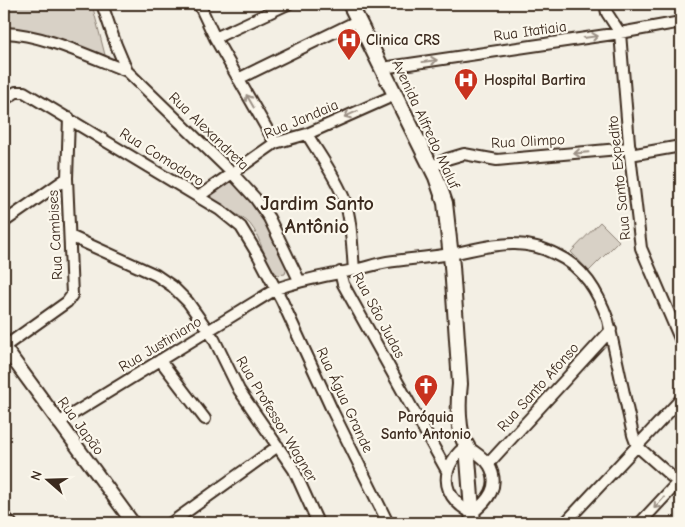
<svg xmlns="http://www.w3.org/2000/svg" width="685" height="527" font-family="'Comic Neue',sans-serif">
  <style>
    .green { fill: #d8d1c6; stroke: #8a7e72 }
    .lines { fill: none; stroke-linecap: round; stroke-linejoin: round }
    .minor-casing { stroke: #3b2a1e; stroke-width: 14 }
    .tertiary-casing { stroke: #3b2a1e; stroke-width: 16 }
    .secondary-casing { stroke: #3b2a1e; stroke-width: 18 }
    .minor { stroke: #fbf7ec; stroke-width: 10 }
    .tertiary { stroke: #fbf7ec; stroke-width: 12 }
    .secondary { stroke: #fbf7ec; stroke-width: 14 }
    .oneway { stroke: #9b9085 }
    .labels { text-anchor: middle; stroke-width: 4.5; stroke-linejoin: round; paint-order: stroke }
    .street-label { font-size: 15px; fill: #3b2a1e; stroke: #fbf7ec }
    .poi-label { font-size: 15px; font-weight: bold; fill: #3b2a1e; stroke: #fbf7ec; text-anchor: start }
    .district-label { font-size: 20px; font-weight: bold; fill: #3b2a1e; stroke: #fbf7ec }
  </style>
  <rect width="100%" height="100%" fill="#f3efe4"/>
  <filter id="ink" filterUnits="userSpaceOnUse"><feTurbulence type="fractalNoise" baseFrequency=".02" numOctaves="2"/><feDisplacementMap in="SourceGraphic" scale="10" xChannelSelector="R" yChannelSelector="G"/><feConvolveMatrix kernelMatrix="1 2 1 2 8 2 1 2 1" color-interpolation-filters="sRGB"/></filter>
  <g filter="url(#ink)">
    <path class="green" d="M 4,4 L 92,4 L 105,55 L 104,57 L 4,30 Z
      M 229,181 C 251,188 275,240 285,260 L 287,267 L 285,274 L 278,275 C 264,264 262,238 250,224 C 239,212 218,209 208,196 L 209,194 Z
      M 600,222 L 619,241 L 589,271 L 571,252 Z"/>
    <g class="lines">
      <g class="minor-casing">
        <path id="minor" d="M 102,4 L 116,45 L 127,71 L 232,173 L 255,198 L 269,218 L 299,280
          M 199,4 L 215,38 L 275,143
          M 605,4 L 607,13 L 620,33 L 630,155 L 641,248 L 681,341
          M 4,33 C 44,34 90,57 127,71
          M 215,38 L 288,4
          M 382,68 L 620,33 L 681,22
          M 238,79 L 359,20
          M 4,100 L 16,92 L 24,92 L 220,210 L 241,227 L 258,255 L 282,301 L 333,412 L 388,523
          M 307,134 C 320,156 336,177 345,201 C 352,222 352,248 354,270
          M 630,155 L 681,146
          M 431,167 L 447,159 L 464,154 L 497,160 L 630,148
          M 198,197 L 275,143 L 307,134 L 395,95
          M 4,222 L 67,178
          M 70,236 L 156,275 L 172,286 L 188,302 L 214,339 L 239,390 L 294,470 L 318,523
          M 340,272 L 343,284 L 447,471
          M 4,347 L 67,302 L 72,295 L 67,178 L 69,118
          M 160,360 L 205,419
          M 58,423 L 276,289 C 303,279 326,276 354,270 C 365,268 375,264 387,262 C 405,259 425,258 444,255 C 467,252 491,243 515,244 C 528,244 544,248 555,254 C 584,267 598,292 608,320 L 633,435 L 637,446 L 681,485
          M 467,446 C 474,452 484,457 489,465 C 501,486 488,501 472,513 C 450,502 439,482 453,460 C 456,455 461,449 467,446 Z
          M 488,464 L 611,330
          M 4,516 L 11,523
          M 171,523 L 278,446
          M 565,523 L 681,399
          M 640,523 L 681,479"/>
      </g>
      <g class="tertiary-casing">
        <path id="tertiary" d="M 4,347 L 133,523"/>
      </g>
      <g class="secondary-casing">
        <path id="secondary" d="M 350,4 L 436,177 L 445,203 L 452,266 L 460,384 C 458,400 457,433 467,446 L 473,523"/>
      </g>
      <use href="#minor" class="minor"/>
      <use href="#tertiary" class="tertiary"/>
      <use href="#secondary" class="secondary"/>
    </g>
    <defs><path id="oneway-shaft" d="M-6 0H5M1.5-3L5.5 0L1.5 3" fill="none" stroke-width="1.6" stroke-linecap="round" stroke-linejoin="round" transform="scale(1.25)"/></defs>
    <g class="oneway">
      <use href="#oneway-shaft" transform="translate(591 37) rotate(-8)"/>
      <use href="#oneway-shaft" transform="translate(430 61) rotate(-8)"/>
      <use href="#oneway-shaft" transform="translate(250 101) rotate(-120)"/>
      <use href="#oneway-shaft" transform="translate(351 114) rotate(156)"/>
      <use href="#oneway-shaft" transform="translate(581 153) rotate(175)"/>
      <use href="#oneway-shaft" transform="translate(659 503) rotate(132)"/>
    </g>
  </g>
  <defs>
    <g id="hospital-pin" transform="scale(1.25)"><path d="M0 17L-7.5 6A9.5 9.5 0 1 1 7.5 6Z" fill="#c8321e" stroke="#fbf7ec"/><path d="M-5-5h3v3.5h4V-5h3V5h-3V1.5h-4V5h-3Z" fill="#fff"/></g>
    <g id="church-pin" transform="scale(1.25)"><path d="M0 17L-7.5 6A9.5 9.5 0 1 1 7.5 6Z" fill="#c8321e" stroke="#fbf7ec"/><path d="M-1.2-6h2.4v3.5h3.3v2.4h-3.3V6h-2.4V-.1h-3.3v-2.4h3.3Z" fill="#fff"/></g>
  </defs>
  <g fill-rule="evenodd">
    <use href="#hospital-pin" x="349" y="40"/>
    <use href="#hospital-pin" x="466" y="80"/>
    <use href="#church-pin" x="426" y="386"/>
  </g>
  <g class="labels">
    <g class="street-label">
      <text transform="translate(530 31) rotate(-8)" y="5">Rua Itatiaia</text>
      <text transform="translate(301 119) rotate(-23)" y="5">Rua Jandaia</text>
      <text transform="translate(426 124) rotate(65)" y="5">Avenida Alfredo Maluf</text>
      <text transform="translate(209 131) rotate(44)" y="5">Rua Alexandreta</text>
      <text transform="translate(528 141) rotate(-3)" y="5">Rua Olimpo</text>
      <text transform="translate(162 157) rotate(32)" y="5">Rua Comodoro</text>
      <text transform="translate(619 178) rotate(-96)" y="5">Rua Santo Expedito</text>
      <text transform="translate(55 235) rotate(-93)" y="5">Rua Cambises</text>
      <text transform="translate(379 315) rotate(62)" y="5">Rua São Judas</text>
      <text transform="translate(160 344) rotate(-31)" y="5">Rua Justiniano</text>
      <text transform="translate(538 387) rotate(-48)" y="5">Rua Santo Afonso</text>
      <text transform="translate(345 400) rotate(65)" y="5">Rua Água Grande</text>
      <text transform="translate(277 419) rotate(59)" y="5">Rua Professor Wagner</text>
      <text transform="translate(81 426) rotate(54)" y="5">Rua Japão</text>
    </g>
    <g class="poi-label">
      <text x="366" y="45">Clinica CRS</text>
      <text x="484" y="85">Hospital Bartira</text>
      <text x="426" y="422" text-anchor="middle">Paróquia<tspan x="426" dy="17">Santo Antonio</tspan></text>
    </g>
    <g class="district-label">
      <text x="317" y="210">Jardim Santo<tspan x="317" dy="23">Antônio</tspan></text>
    </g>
  </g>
  <rect width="685" height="527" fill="none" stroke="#fbf7ec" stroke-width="20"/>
  <rect x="10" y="10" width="665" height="507" fill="none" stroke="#3b2a1e" stroke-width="2" filter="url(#ink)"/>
  <g transform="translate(48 480) rotate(290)" stroke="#fbf7ec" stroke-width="4" paint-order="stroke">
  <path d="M0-4L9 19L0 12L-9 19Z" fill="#3b2a1e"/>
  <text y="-8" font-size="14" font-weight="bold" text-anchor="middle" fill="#3b2a1e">N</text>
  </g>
</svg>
